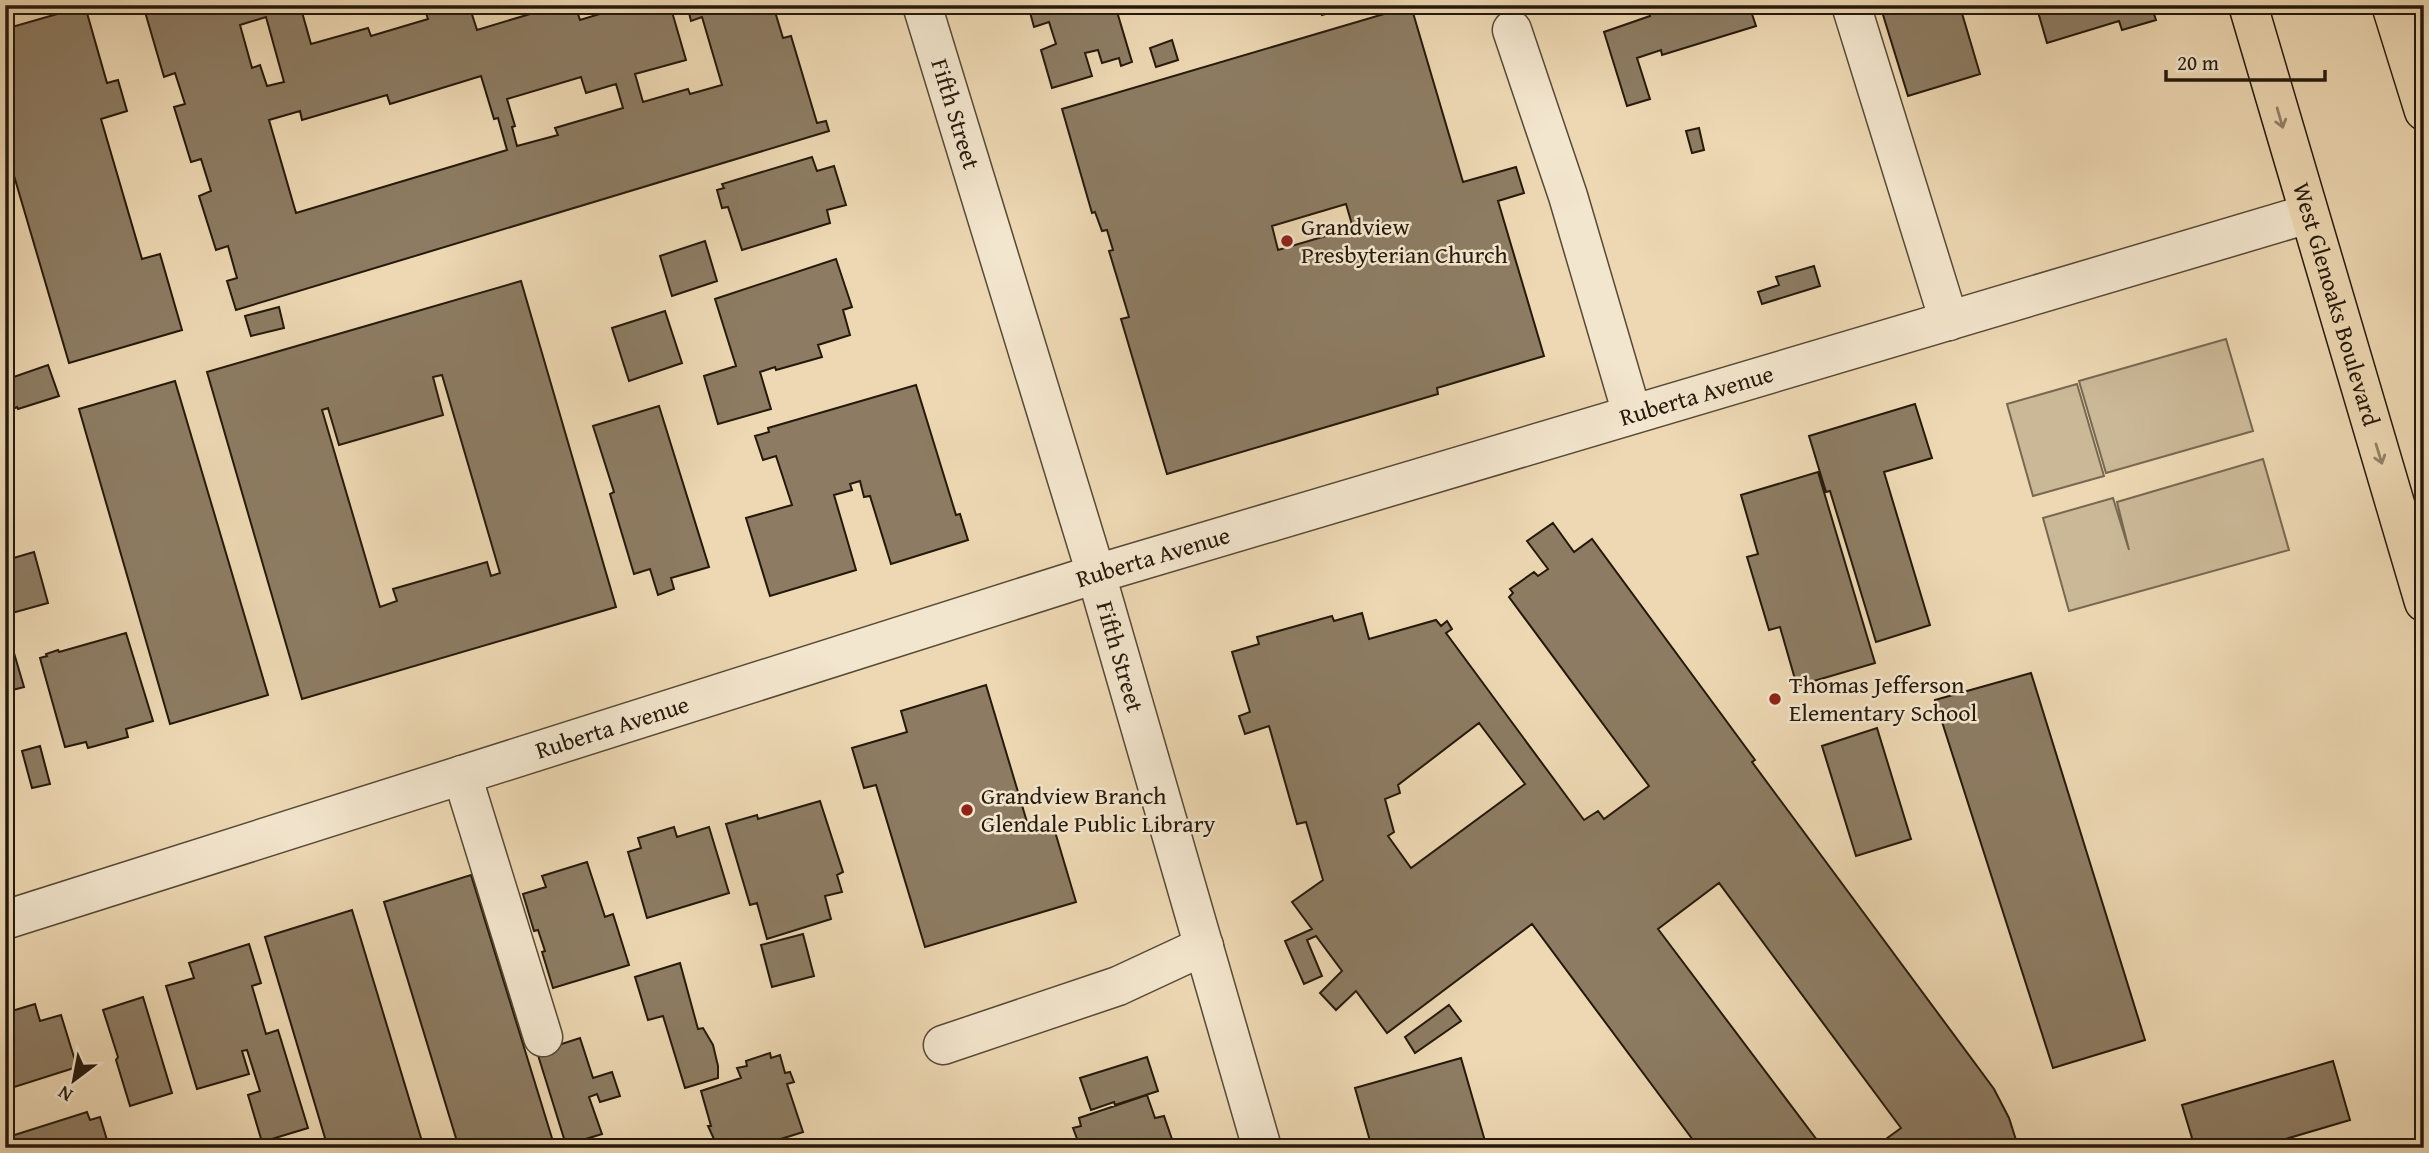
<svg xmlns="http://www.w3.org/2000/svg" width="2429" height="1153" font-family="'Gentium Book Plus',serif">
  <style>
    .pitch { fill: #cbb897; stroke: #786852; stroke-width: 2 }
    .building { fill: #8d7c63; stroke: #25190c; stroke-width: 2; fill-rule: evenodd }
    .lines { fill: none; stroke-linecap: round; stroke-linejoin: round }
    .minor-casing { stroke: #574936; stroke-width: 41 }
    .major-casing { stroke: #25190c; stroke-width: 41 }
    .minor { stroke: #f3e6ce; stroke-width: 38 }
    .major { stroke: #edd8b3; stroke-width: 38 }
    .oneway { stroke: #938268 }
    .poi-dot { fill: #8f2418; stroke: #f3e6ce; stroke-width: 2.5 }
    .labels { text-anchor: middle; stroke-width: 5; stroke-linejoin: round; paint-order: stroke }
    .street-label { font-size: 24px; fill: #25190c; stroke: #f3e6ce }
    .poi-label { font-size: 24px; fill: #25190c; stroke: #f3e6ce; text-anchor: start }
  </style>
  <rect width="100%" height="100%" fill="#edd8b3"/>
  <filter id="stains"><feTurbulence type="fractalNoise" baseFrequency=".00286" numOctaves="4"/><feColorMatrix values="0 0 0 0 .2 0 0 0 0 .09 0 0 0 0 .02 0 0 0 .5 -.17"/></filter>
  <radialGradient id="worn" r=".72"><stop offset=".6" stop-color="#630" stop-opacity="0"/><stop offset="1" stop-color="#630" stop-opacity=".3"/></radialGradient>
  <path class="pitch" d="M 2226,339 L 2253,431 L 2106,473 L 2079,381 Z
    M 2077,384 L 2104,476 L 2033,496 L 2007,404 Z
    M 2263,459 L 2289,550 L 2069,611 L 2043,518 L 2113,498 L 2129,550 L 2117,502 Z"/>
  <path class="building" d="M 143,5 L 300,5 L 311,44 L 368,28 L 371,36 L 428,19 L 426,13 L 446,5 L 469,5 L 477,30 L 560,5 L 575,5 L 580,20 L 629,5 L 670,5 L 686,60 L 635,74 L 643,102 L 688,89 L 690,94 L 722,85 L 702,17 L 691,21 L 687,5 L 773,5 L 783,38 L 791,36 L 817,123 L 826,121 L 829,131 L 236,310 L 227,281 L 237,278 L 228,246 L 216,250 L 199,196 L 211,191 L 201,159 L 191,162 L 174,107 L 185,104 L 175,73 L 164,77 ZM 266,17 L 284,82 L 267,86 L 260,65 L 252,68 L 240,25 ZM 481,76 L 494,119 L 498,118 L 507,150 L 296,213 L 269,120 L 300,111 L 302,120 L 387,95 L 390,104 ZM 581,77 L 586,93 L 616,84 L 623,108 L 555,128 L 558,135 L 517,146 L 512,127 L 515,126 L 507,99 Z
    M 1028,5 L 1115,5 L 1132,62 L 1121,66 L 1119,58 L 1102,63 L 1098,50 L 1085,53 L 1092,76 L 1052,88 L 1041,50 L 1056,44 L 1049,22 L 1034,27 Z
    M 1319,5 L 1357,5 L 1322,15 Z
    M 1647,5 L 1749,5 L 1756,26 L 1662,55 L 1661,50 L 1637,58 L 1650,99 L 1627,106 L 1604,32 L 1650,16 Z
    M 1880,5 L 1948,5 L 1950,13 L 1961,10 L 1980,74 L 1908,96 Z
    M 2036,5 L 2151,5 L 2156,20 L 2122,30 L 2119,21 L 2047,43 Z
    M 85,6 L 107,83 L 118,80 L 127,111 L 101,119 L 142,259 L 160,254 L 182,330 L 69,363 L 5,145 L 5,29 Z
    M 1411,6 L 1463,182 L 1516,167 L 1524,193 L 1498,201 L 1544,356 L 1437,388 L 1438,394 L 1167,474 L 1121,319 L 1129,317 L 1109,251 L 1113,250 L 1107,230 L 1102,231 L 1095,212 L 1092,213 L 1062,109 ZM 1346,204 L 1353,228 L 1278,250 L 1272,226 Z
    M 1172,40 L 1178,60 L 1156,67 L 1150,48 Z
    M 1699,128 L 1704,150 L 1692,153 L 1686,131 Z
    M 812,157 L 817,171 L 834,166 L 846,205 L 827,210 L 830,223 L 742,250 L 728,207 L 722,208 L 717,190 L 724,188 L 722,184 Z
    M 705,241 L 717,281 L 672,296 L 660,256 Z
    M 836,259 L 852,307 L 843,310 L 850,335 L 818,345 L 822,357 L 776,370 L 775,367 L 760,372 L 771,409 L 718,424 L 704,376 L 736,366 L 715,299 Z
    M 1814,266 L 1820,286 L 1762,304 L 1758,292 L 1779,285 L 1776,277 Z
    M 521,281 L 616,607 L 302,699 L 207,372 ZM 442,375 L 500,573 L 491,576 L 487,562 L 393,589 L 397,601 L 380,607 L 322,410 L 328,408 L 339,445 L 443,415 L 433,377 Z
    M 279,307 L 284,328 L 251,336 L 245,316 Z
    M 665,311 L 682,363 L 629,381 L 612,328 Z
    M 48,365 L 59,396 L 18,409 L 17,407 L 13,409 L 5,387 L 5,380 Z
    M 175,381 L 268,695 L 170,724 L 79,409 Z
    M 916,385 L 956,515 L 960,514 L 968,540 L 891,564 L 870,496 L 864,497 L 860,481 L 850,484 L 852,490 L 834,495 L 856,570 L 770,596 L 746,518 L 792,505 L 776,456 L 763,460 L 755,436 L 769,432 L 768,428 Z
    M 1915,404 L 1932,458 L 1884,472 L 1930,625 L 1876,642 L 1830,491 L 1826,492 L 1809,436 Z
    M 659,406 L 709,567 L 671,578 L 674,589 L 658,595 L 650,569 L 634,574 L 610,494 L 614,492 L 593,426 Z
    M 1818,472 L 1875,663 L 1797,686 L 1780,627 L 1769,630 L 1747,557 L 1758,554 L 1741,495 Z
    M 1553,523 L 1574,552 L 1592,539 L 1755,760 L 1752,762 L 1994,1089 L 2009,1118 L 2017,1143 L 2010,1148 L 1892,1148 L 1886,1139 L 1901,1128 L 1719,883 L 1658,929 L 1823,1148 L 1699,1148 L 1532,924 L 1387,1033 L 1356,991 L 1336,1010 L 1320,993 L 1342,971 L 1316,936 L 1307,940 L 1322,976 L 1304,984 L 1285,941 L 1312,929 L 1292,902 L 1323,880 L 1306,822 L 1297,824 L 1269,726 L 1245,734 L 1239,716 L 1250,712 L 1232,652 L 1259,644 L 1257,637 L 1332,616 L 1334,621 L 1362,613 L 1369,639 L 1436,620 L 1441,626 L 1447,621 L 1452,629 L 1446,633 L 1584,820 L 1598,811 L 1604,819 L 1649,786 L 1509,597 L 1513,593 L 1510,589 L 1534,572 L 1538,576 L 1548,569 L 1527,541 ZM 1479,723 L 1525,784 L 1411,868 L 1388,836 L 1394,832 L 1385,799 L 1400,793 L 1398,785 Z
    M 5,542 L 10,559 L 34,552 L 48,603 L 5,615 Z
    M 126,633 L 153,721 L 126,729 L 128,737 L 88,748 L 86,742 L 65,747 L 40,658 L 47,656 L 46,654 L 58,650 L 59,652 Z
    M 9,636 L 24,687 L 5,692 L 5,637 Z
    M 2031,673 L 2145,1040 L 2053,1068 L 1935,700 Z
    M 986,685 L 1030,832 L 1053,825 L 1076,902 L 925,947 L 876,785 L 864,788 L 852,748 L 907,732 L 901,711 Z
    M 1877,728 L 1911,839 L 1856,856 L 1822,746 Z
    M 40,746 L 50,784 L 32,788 L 22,751 Z
    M 820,801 L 843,872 L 837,875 L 842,892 L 825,896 L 831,919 L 767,939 L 757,903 L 750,905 L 726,824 L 757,815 L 758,819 Z
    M 674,827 L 677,837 L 709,827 L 729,893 L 647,918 L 628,852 L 641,848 L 638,838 Z
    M 587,862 L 605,917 L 613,914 L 629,965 L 553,988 L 542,952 L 545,951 L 538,930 L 534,931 L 523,894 L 546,887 L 542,876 Z
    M 471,875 L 555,1148 L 459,1148 L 384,902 Z
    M 352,910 L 424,1148 L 328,1148 L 265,937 Z
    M 803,934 L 814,976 L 772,987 L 761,945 Z
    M 249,944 L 261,983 L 252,986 L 266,1034 L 278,1030 L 308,1128 L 262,1142 L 248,1095 L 260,1091 L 247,1050 L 242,1051 L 249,1074 L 197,1089 L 166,986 L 194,978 L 189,963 Z
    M 680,963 L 698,1029 L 703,1028 L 713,1045 L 718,1066 L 718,1078 L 685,1088 L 663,1016 L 648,1020 L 635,977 Z
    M 143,997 L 172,1093 L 130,1106 L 116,1060 L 118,1057 L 103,1010 Z
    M 35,1004 L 40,1021 L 61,1015 L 77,1067 L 5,1090 L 5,1013 Z
    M 1449,1005 L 1461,1021 L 1415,1053 L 1405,1037 Z
    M 580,1038 L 593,1078 L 612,1072 L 620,1096 L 600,1102 L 597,1094 L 589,1097 L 602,1134 L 566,1145 L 537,1052 Z
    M 770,1053 L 771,1058 L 780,1055 L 785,1073 L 790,1072 L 794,1082 L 787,1084 L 803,1132 L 752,1148 L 718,1148 L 708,1126 L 711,1126 L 701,1091 L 741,1078 L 737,1068 L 747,1066 L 746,1061 Z
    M 1147,1057 L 1158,1091 L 1115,1105 L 1114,1102 L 1091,1110 L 1080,1078 Z
    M 1461,1058 L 1487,1148 L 1372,1148 L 1355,1088 Z
    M 2333,1061 L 2350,1120 L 2255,1148 L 2195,1148 L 2182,1105 Z
    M 1147,1095 L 1155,1118 L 1164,1116 L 1174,1145 L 1164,1148 L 1088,1148 L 1086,1142 L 1079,1144 L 1073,1128 L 1081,1126 L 1079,1118 Z
    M 87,1112 L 90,1120 L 100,1117 L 107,1140 L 97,1144 L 98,1148 L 5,1148 L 5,1138 Z"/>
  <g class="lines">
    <g class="minor-casing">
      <g id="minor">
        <path id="s1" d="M 922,5 L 1096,574 L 1262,1148"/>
        <path d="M 1851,5 L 1949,321"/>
        <path d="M 1512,30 L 1568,196 L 1632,414"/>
        <path d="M 462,775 L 543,1037"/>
        <path id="s2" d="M 5,920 L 1096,574 L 2308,214"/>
        <path d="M 943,1045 L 1118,986 L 1204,946"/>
      </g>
    </g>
    <g class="major-casing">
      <g id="major">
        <path id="s3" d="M 2248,5 L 2424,602"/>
        <path d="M 2391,5 L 2424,111"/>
      </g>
    </g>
    <use href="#minor" class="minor"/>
    <use href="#major" class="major"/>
  </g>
  <defs><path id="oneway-shaft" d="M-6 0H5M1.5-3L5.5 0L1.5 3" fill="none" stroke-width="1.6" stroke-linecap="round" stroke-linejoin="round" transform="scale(1.75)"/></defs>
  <g class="oneway">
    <use href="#oneway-shaft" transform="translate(2280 118) rotate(74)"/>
    <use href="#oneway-shaft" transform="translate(2379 454) rotate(73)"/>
  </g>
  <g class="poi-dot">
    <circle cx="1287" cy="241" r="7"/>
    <circle cx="1775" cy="699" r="7"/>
    <circle cx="967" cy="810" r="7"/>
  </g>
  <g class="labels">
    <g class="street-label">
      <text dy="8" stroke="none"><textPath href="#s1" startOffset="114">Fifth Street</textPath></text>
      <text dy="8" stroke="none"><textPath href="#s3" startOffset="312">West Glenoaks Boulevard</textPath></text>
      <text dy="8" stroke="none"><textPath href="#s2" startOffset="1771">Ruberta Avenue</textPath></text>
      <text dy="8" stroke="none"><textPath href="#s2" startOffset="1204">Ruberta Avenue</textPath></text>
      <text dy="8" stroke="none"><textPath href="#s1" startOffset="681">Fifth Street</textPath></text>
      <text dy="8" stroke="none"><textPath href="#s2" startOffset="637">Ruberta Avenue</textPath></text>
    </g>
    <g class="poi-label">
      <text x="1301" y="235">Grandview<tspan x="1301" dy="28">Presbyterian Church</tspan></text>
      <text x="1789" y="693">Thomas Jefferson<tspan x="1789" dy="28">Elementary School</tspan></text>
      <text x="981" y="804">Grandview Branch<tspan x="981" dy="28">Glendale Public Library</tspan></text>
    </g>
  </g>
  <rect width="2429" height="1153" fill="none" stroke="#edd8b3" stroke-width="28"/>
  <rect x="7" y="7" width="2415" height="1139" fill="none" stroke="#25190c" stroke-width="3.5"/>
  <rect x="14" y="14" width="2401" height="1125" fill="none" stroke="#25190c" stroke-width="2"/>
  <g transform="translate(74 1080) rotate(212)" stroke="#f3e6ce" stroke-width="5" paint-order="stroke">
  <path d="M0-5L12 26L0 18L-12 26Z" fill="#25190c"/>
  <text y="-10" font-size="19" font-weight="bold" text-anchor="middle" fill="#25190c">N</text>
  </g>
  <path d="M2166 70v10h159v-10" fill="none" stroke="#25190c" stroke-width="3.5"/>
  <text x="2177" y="70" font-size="21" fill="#25190c" stroke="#f3e6ce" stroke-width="5" paint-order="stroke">20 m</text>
  <rect width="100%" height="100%" filter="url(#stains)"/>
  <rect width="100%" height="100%" fill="url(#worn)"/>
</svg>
